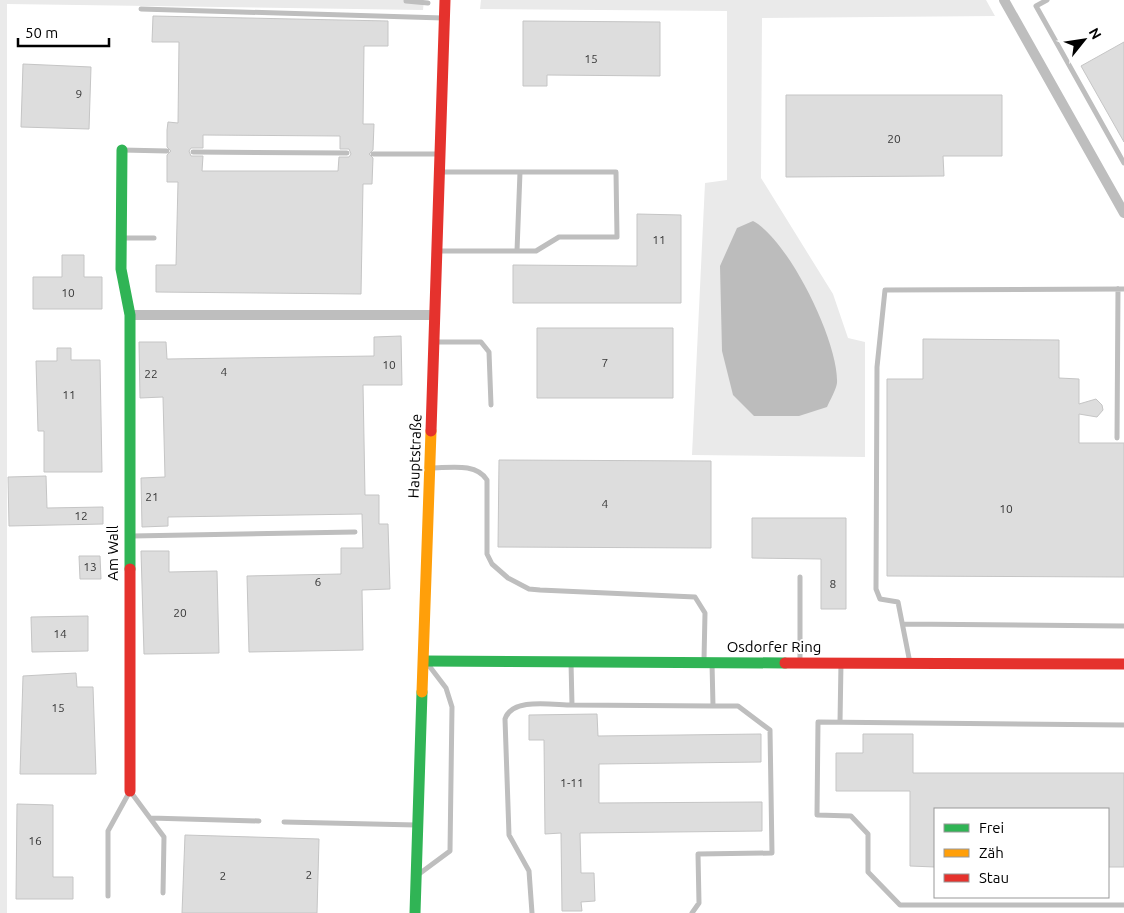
<svg xmlns="http://www.w3.org/2000/svg" width="1124" height="913" font-family="Ubuntu,sans-serif">
  <style>
    .green { fill: #eaeaea }
    .water { fill: #bcbcbc }
    .building { fill: #ddd; stroke: #c5c5c5; fill-rule: evenodd }
    .lines { fill: none; stroke-linecap: round; stroke-linejoin: round }
    .lane { stroke: #bebebe; stroke-width: 5 }
    .street { stroke: #bebebe; stroke-width: 10 }
    .fast { stroke: #30b455; stroke-width: 11 }
    .slow { stroke: #ff9f0a; stroke-width: 11 }
    .jam { stroke: #e5322d; stroke-width: 11 }
    .labels { text-anchor: middle; stroke-width: 4; stroke-linejoin: round; paint-order: stroke }
    .number-label { font-size: 12px; fill: #373737 }
    .street-label { font-size: 15px; fill: #000; stroke: #fff }
  </style>
  <rect width="100%" height="100%" fill="#fff"/>
  <path class="green" d="M 0,0 L 424,0 L 423,10 L 7,4 L 7,913 L 0,913 Z
    M 481,0 L 986,0 L 995,16 L 762,18 L 761,178 L 833,294 L 848,338 L 865,342 L 865,457 L 692,455 L 705,183 L 727,180 L 727,11 L 480,9 Z"/>
  <path class="water" d="M 753,221 C 788,239 839,342 837,383 C 836,390 830,400 827,407 L 799,416 L 754,416 L 733,395 L 722,351 L 720,266 L 737,228 Z"/>
  <path class="building" d="M 153,16 L 388,21 L 388,46 L 364,46 L 363,124 L 374,124 L 373,150 L 369,154 L 373,158 L 372,184 L 363,184 L 361,294 L 156,292 L 156,265 L 176,265 L 178,182 L 167,182 L 167,155 L 171,151 L 167,147 L 167,130 L 168,122 L 178,123 L 179,42 L 152,42 ZM 203,135 L 340,136 L 340,149 L 349,149 L 351,154 L 349,157 L 339,157 L 338,171 L 202,171 L 203,156 L 191,156 L 189,151 L 191,148 L 203,148 Z
    M 523,21 L 660,22 L 660,76 L 547,75 L 547,86 L 523,86 Z
    M 1124,42 L 1124,142 L 1081,66 Z
    M 23,64 L 91,67 L 89,129 L 21,127 Z
    M 786,95 L 1002,95 L 1002,156 L 943,156 L 944,176 L 786,177 Z
    M 637,214 L 681,215 L 681,303 L 513,303 L 513,265 L 637,266 Z
    M 62,255 L 84,255 L 84,277 L 102,277 L 102,309 L 33,309 L 33,277 L 62,277 Z
    M 537,328 L 673,328 L 673,398 L 537,398 Z
    M 401,336 L 402,385 L 363,385 L 365,495 L 379,495 L 379,524 L 388,524 L 390,589 L 362,590 L 363,650 L 249,652 L 247,576 L 341,574 L 341,548 L 363,548 L 362,514 L 168,517 L 168,526 L 142,527 L 141,478 L 165,477 L 163,397 L 140,398 L 139,342 L 166,342 L 167,359 L 374,356 L 374,337 Z
    M 923,339 L 1059,340 L 1059,378 L 1079,379 L 1079,404 L 1096,399 L 1102,405 L 1103,410 L 1097,417 L 1079,414 L 1079,443 L 1124,443 L 1124,577 L 887,576 L 887,379 L 923,379 Z
    M 57,348 L 71,348 L 71,360 L 100,360 L 102,472 L 44,472 L 44,431 L 38,431 L 36,361 L 57,361 Z
    M 499,460 L 711,461 L 711,548 L 498,547 Z
    M 46,476 L 47,508 L 103,507 L 103,524 L 9,526 L 8,477 Z
    M 752,518 L 846,518 L 846,609 L 821,609 L 821,559 L 752,558 Z
    M 141,551 L 169,551 L 169,572 L 217,571 L 219,653 L 144,654 Z
    M 79,556 L 100,556 L 101,579 L 80,579 Z
    M 88,616 L 88,651 L 32,652 L 31,617 Z
    M 76,673 L 77,687 L 93,687 L 96,774 L 20,774 L 23,676 Z
    M 597,714 L 598,736 L 761,734 L 761,762 L 599,764 L 599,803 L 762,802 L 762,831 L 580,833 L 581,873 L 594,873 L 595,901 L 581,902 L 582,911 L 562,911 L 561,833 L 545,834 L 544,740 L 529,740 L 529,715 Z
    M 863,734 L 913,734 L 913,773 L 1124,773 L 1124,867 L 1108,867 L 1108,809 L 935,809 L 935,867 L 910,866 L 910,791 L 836,791 L 836,753 L 863,753 Z
    M 17,804 L 53,805 L 53,877 L 73,877 L 73,899 L 16,899 Z
    M 185,835 L 319,839 L 317,913 L 182,913 Z"/>
  <g class="lines">
    <path class="lane" d="M 1047,0 L 1036,6 L 1124,163
      M 406,1 L 428,3
      M 141,9 L 443,18
      M 122,150 L 167,151
      M 193,152 L 347,153
      M 373,154 L 440,154
      M 122,238 L 154,238
      M 438,251 L 536,251 L 559,237 L 617,237 L 616,172 L 440,172
      M 517,251 L 520,172
      M 435,342 L 481,342 L 489,352 L 491,405
      M 1117,438 L 1118,289
      M 430,468 C 449,468 476,462 487,480 L 487,554 L 492,564 L 508,578 L 529,589 L 540,590 L 695,597 L 705,613 L 704,660
      M 132,536 L 355,532
      M 800,577 L 800,662
      M 903,624 L 1124,626
      M 571,662 L 572,705 L 713,706 L 712,663
      M 910,663 L 898,602 L 880,599 L 876,589 L 877,367 L 885,290 L 1124,289
      M 840,722 L 841,663
      M 1124,725 L 818,722 L 817,815 L 851,816 L 868,834 L 868,872 L 900,905 L 1124,905
      M 150,818 L 259,821
      M 284,822 L 416,825
      M 419,874 L 450,851 L 452,707 L 446,688 L 427,663
      M 108,896 L 108,831 L 130,791 L 164,837 L 163,893
      M 532,913 L 529,871 L 509,835 L 505,719 C 512,697 553,705 572,705
      M 692,913 L 699,903 L 698,854 L 772,853 L 770,730 L 738,706 L 713,706"/>
    <path class="street" d="M 1004,0 L 1124,213
      M 130,315 L 435,315"/>
    <path class="fast" d="M 122,150 L 121,269 L 130,315 L 130,569
      M 425,661 L 785,663
      M 415,913 L 422,692"/>
    <path class="slow" d="M 422,692 L 431,431"/>
    <path class="jam" d="M 431,431 L 445,0
      M 130,569 L 130,791
      M 785,663 L 1124,664"/>
  </g>
  <g class="labels">
    <g class="number-label">
      <text x="591" y="63">15</text>
      <text x="79" y="98">9</text>
      <text x="894" y="143">20</text>
      <text x="659" y="244">11</text>
      <text x="68" y="297">10</text>
      <text x="605" y="367">7</text>
      <text x="389" y="369">10</text>
      <text x="224" y="376">4</text>
      <text x="151" y="378">22</text>
      <text x="69" y="399">11</text>
      <text x="152" y="501">21</text>
      <text x="605" y="508">4</text>
      <text x="1006" y="513">10</text>
      <text x="81" y="520">12</text>
      <text x="90" y="571">13</text>
      <text x="318" y="586">6</text>
      <text x="833" y="588">8</text>
      <text x="180" y="617">20</text>
      <text x="60" y="638">14</text>
      <text x="58" y="712">15</text>
      <text x="572" y="787">1-11</text>
      <text x="35" y="845">16</text>
      <text x="309" y="879">2</text>
      <text x="223" y="880">2</text>
    </g>
    <g class="street-label">
      <text transform="translate(415 456) rotate(-88)" y="5">Hauptstraße</text>
      <text transform="translate(113 553) rotate(-90)" y="5">Am Wall</text>
      <text x="774" y="652">Osdorfer Ring</text>
    </g>
  </g>
  <rect x="934" y="808" width="175" height="90" fill="#ffffff" stroke="#999999"/>
  <rect x="944" y="824" width="25" height="8" fill="#30b455" stroke="#999999"/>
  <text x="979" y="833" font-size="15" fill="#000000">Frei</text>
  <rect x="944" y="849" width="25" height="8" fill="#ff9f0a" stroke="#999999"/>
  <text x="979" y="858" font-size="15" fill="#000000">Zäh</text>
  <rect x="944" y="874" width="25" height="8" fill="#e5322d" stroke="#999999"/>
  <text x="979" y="883" font-size="15" fill="#000000">Stau</text>
  <g transform="translate(1084 40) rotate(60)" stroke="#ffffff" stroke-width="4" paint-order="stroke">
  <path d="M0-4L9 19L0 12L-9 19Z" fill="#000000"/>
  <text y="-8" font-size="14" font-weight="bold" text-anchor="middle" fill="#000000">N</text>
  </g>
  <path d="M18 38v8h91v-8" fill="none" stroke="#000000" stroke-width="2.5"/>
  <text x="25" y="38" font-size="15" fill="#000000" stroke="#ffffff" stroke-width="4" paint-order="stroke">50 m</text>
</svg>
